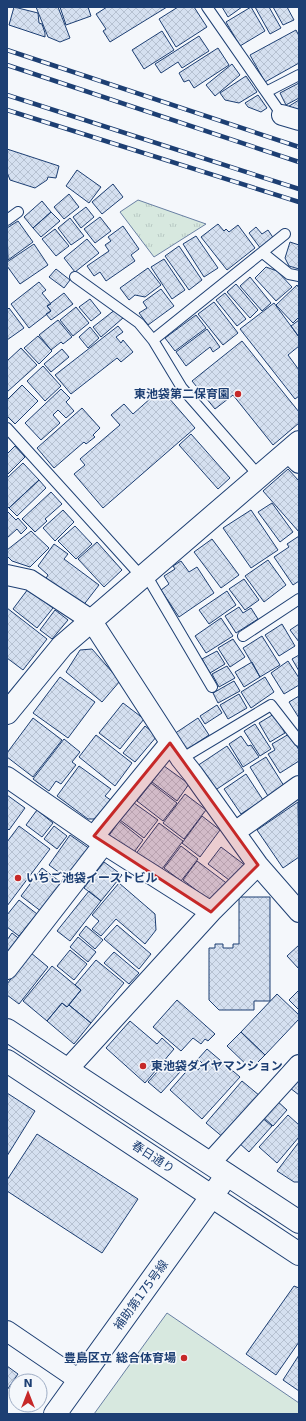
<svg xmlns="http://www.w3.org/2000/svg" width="306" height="1421" font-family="'DejaVu Sans','Noto Sans JP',sans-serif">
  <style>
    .park { fill: url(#park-tufts); stroke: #687fa3 }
    .pitch { fill: #d7e8df; stroke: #687fa3 }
    .building { fill: url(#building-cross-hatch); stroke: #1d3f73 }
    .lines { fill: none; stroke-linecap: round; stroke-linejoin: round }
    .lane-casing { stroke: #1d3f73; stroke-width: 12 }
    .street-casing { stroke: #1d3f73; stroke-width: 22 }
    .secondary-casing { stroke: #1d3f73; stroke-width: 24 }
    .highway-casing { stroke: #1d3f73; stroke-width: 24 }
    .lane { stroke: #f4f7fb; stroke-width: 10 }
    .street { stroke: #f4f7fb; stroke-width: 20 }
    .secondary { stroke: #f4f7fb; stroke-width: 22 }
    .highway { stroke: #f4f7fb; stroke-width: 22 }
    .rail-casing { stroke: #1d3f73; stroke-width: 4.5 }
    .rail { stroke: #f4f7fb; stroke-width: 3; stroke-dasharray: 9; stroke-linecap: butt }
    .marked { fill: #c62828; fill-opacity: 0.2; stroke: #c62828; stroke-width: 3; stroke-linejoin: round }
    .poi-dot { fill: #c62828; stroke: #f4f7fb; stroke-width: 1.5 }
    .labels { text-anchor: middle; stroke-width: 3; stroke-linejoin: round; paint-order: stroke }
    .poi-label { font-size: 12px; font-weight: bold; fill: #1d3f73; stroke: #f4f7fb; text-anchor: end }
    .street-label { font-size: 12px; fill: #1d3f73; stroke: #f4f7fb }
  </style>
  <defs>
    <pattern id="park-tufts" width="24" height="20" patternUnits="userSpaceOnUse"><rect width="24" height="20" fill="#d7e8df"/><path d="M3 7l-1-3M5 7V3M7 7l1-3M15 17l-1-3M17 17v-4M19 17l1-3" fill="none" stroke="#b8c8c3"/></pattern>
    <pattern id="building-cross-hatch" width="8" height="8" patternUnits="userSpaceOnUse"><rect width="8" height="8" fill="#d5e0f0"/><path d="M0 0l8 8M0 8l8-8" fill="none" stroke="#b6c1d1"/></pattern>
  </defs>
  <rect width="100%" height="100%" fill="#f4f7fb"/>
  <path class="park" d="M 138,200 L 206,224 L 154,257 L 120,212 Z"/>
  <path class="pitch" d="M 167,1313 L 299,1403 L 299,1414 L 94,1414 Z"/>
  <path class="building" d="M 14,7 L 38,13 L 39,23 L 42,24 L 45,33 L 45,37 L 9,25 Z
    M 36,7 L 58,7 L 70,38 L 60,42 L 48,37 Z
    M 60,7 L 88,7 L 91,16 L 66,25 Z
    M 107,7 L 167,7 L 110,42 L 103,31 L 106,29 L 96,14 Z
    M 178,7 L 194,7 L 207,27 L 176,47 L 159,19 Z
    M 222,7 L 242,7 L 228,17 Z
    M 251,7 L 265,31 L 240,46 L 226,22 Z
    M 255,7 L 269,7 L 281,28 L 270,34 Z
    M 273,7 L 287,7 L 294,20 L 283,25 Z
    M 296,30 L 299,36 L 299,63 L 265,82 L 250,55 Z
    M 162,31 L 174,50 L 144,69 L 132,50 Z
    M 199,36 L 209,51 L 182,68 L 178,62 L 161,73 L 155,64 Z
    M 218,48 L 229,65 L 194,88 L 189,80 L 184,82 L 179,73 Z
    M 232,64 L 240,75 L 215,96 L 206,85 Z
    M 246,76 L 257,92 L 239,103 L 225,100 L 220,93 Z
    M 299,83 L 299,98 L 286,105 L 280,93 Z
    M 258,95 L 267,108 L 261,112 L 248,107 L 245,103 Z
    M 299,100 L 299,112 L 286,108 Z
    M 7,149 L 59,166 L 56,178 L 48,177 L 47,180 L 35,188 L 10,180 L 7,172 Z
    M 77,170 L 101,187 L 89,203 L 66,186 Z
    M 113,184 L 123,197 L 102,214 L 92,202 Z
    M 69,194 L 79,207 L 64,219 L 54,207 Z
    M 42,201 L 51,212 L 33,228 L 24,217 Z
    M 86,207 L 94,217 L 81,228 L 73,217 Z
    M 51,212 L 60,221 L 41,237 L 33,228 Z
    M 100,217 L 111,231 L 95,243 L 84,229 Z
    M 70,218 L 84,236 L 71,245 L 58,228 Z
    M 18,221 L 33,242 L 8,260 L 7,228 Z
    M 218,224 L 224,231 L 226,229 L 229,232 L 238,225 L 255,248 L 227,270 L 201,237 Z
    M 123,226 L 139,249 L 131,255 L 135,261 L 106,281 L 100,272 L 94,276 L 87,266 L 109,251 L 105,245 L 111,241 L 108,237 Z
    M 256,227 L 262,234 L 268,230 L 274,239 L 261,249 L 249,233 Z
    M 55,229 L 69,246 L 56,256 L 42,239 Z
    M 196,236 L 218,268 L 204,277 L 183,244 Z
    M 87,239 L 99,253 L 75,272 L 64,258 Z
    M 290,242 L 299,245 L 299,269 L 289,266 L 285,258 Z
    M 34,244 L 48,265 L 20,284 L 7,266 L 7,262 Z
    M 179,246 L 202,280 L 189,290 L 165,256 Z
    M 164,259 L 185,290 L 172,299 L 151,267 Z
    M 266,267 L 277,271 L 292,287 L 276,301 L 255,278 Z
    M 148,268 L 161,285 L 145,297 L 135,295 L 129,300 L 120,288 Z
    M 56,269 L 70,280 L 64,288 L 49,277 Z
    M 250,277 L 271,303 L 262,311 L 240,286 Z
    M 39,282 L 46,290 L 42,293 L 51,304 L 47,306 L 51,311 L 29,328 L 11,304 Z
    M 236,284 L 258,310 L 250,318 L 227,292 Z
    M 297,285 L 299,288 L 299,317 L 293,323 L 276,305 Z
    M 161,289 L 174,306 L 148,325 L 139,313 L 147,308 L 143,302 Z
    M 64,293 L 73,304 L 51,320 L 46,314 L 51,311 L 47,306 Z
    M 225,293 L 246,319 L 237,326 L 216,300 Z
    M 90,299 L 101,313 L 91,321 L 79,307 Z
    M 214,302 L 238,333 L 223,345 L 198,314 Z
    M 274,303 L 299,337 L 299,346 L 288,355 L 299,370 L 299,396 L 295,399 L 240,329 Z
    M 76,307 L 89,323 L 73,336 L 60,320 Z
    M 9,308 L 24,328 L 7,340 L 7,310 Z
    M 116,309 L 123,318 L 101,337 L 93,327 Z
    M 196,315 L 206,328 L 175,351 L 165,338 Z
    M 58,320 L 72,337 L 63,344 L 61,342 L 51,350 L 39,335 Z
    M 299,320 L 299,337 L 291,326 Z
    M 118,326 L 123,332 L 116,337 L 121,343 L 123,340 L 133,352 L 121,362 L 117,358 L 71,394 L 55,375 Z
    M 90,327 L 99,338 L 88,348 L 79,337 Z
    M 207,329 L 220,347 L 213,352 L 210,347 L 186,366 L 176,352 Z
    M 38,336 L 52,351 L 39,364 L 24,348 Z
    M 242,341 L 299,412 L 299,423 L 273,445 L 233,395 L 215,409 L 192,381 Z
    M 21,348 L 37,365 L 7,392 L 7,361 Z
    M 62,349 L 69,357 L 51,372 L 44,364 Z
    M 43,366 L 61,386 L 45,401 L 27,381 Z
    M 22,385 L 38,401 L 15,424 L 7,416 L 7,400 Z
    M 61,389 L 70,398 L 66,402 L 74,411 L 66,418 L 58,410 L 53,415 L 60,423 L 41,440 L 25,423 Z
    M 161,389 L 195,428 L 103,508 L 74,474 L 85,465 L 80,459 L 120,425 L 111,415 L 124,404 L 133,414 Z
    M 82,408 L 100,428 L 93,435 L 95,437 L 86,444 L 84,442 L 54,468 L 37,448 Z
    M 191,434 L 230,478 L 218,489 L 179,445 Z
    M 15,446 L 25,457 L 7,475 L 7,454 Z
    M 23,463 L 39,480 L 9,508 L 7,506 L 7,478 Z
    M 288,469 L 299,481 L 299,532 L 263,491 Z
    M 39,480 L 46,488 L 17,516 L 9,508 Z
    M 51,492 L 62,504 L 45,519 L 47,521 L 35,532 L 22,519 Z
    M 272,503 L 293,532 L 280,542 L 258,512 Z
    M 63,510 L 74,522 L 55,541 L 43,528 Z
    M 251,510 L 278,550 L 251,568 L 223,528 Z
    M 7,511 L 16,520 L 18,518 L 27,528 L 21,534 L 17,529 L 7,538 Z
    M 75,526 L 92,544 L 76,559 L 58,541 Z
    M 31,531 L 49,548 L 30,567 L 12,561 L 7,556 L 7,550 Z
    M 299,536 L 299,581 L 293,585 L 274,557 L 289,547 L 287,544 Z
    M 212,539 L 239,575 L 221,588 L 194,552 Z
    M 97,542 L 122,570 L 104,587 L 78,559 Z
    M 54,544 L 68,554 L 64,559 L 99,585 L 82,607 L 45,580 L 48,575 L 38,566 Z
    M 268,560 L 286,585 L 264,602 L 245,576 Z
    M 181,561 L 189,572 L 197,567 L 214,593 L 179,617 L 161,590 L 169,584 L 164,576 L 175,569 L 173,566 Z
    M 244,579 L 259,600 L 245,610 L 229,589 Z
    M 28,589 L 53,608 L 37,628 L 13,609 Z
    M 227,591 L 236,605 L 209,624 L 199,610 Z
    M 239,607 L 243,613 L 251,608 L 258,619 L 236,633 L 225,616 Z
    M 7,608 L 47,639 L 23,670 L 7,658 Z
    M 55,610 L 68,620 L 52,639 L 40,630 Z
    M 221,618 L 233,636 L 206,653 L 195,636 Z
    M 282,624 L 295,646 L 279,656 L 265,635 Z
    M 299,624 L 299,642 L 290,630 Z
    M 262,636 L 280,665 L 260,677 L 243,648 Z
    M 233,639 L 245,657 L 230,667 L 218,648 Z
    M 92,649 L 120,681 L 102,702 L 66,672 L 80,650 Z
    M 217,651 L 225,664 L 210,673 L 202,659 Z
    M 299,655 L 299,671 L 292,659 Z
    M 288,661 L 299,678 L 299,685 L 284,694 L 271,673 Z
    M 252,662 L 260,677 L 244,687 L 235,672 Z
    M 227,666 L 235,678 L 219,687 L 212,674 Z
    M 60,677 L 95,702 L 68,738 L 33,713 Z
    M 265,677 L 274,692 L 251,708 L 241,692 Z
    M 234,681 L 240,691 L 218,703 L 213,693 Z
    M 239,694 L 247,708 L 228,719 L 220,705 Z
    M 299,696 L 299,718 L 289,702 Z
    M 123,703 L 144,719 L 120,749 L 99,733 Z
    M 217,705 L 222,713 L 205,724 L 200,716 Z
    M 274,714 L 285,733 L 270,742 L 259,723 Z
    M 33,718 L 62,740 L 33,777 L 7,757 L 7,753 Z
    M 198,718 L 209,735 L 185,751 L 174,734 Z
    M 255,724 L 271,749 L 260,756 L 244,731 Z
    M 145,726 L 157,736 L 135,762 L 123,753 Z
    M 289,734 L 299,750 L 299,761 L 280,773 L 268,754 L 275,750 L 272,744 Z
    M 96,735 L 132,763 L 115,786 L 79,757 Z
    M 241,736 L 248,746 L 251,745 L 259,757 L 243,767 L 229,744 Z
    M 64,739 L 80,752 L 72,762 L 76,765 L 61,784 L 56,781 L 49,791 L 33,779 Z
    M 227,746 L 244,771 L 214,791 L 197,766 Z
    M 266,757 L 284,786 L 268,796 L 250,767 Z
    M 79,766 L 111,789 L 105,796 L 112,801 L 98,819 L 88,819 L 57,796 Z
    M 164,766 L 189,784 L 177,801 L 152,782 Z
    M 246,774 L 263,800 L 241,814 L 224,789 Z
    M 151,783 L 177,803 L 163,821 L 137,801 Z
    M 185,794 L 206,810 L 184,839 L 163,823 Z
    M 7,795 L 25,808 L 9,830 L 7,828 Z
    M 298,802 L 299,857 L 283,868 L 257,830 Z
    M 134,803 L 158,820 L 144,838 L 120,820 Z
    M 37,810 L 53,823 L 42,837 L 26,825 Z
    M 202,816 L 220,830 L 200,857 L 182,843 Z
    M 119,821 L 143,840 L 132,855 L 108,837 Z
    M 159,823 L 183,841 L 159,873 L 135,855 Z
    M 19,826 L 50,849 L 7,906 L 7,842 Z
    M 54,826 L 67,836 L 57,849 L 44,839 Z
    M 70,835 L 90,849 L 68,879 L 49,865 Z
    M 181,846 L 198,859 L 181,881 L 164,868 Z
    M 221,847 L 246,866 L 233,883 L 208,864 Z
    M 197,861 L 229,885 L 214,904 L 183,880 Z
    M 104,862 L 122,875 L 101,901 L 84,888 Z
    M 42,868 L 67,887 L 46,915 L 21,896 Z
    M 119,883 L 155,914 L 156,930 L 145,944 L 116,919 L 101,936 L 92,929 L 99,921 L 92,915 Z
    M 89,891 L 101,901 L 70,941 L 57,931 Z
    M 239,897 L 270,897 L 270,1001 L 254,1001 L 254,1010 L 219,1010 L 209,1000 L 209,948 L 215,948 L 215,944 L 223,944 L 223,948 L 233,948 L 233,944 L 239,944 Z
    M 19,900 L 37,914 L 19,936 L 7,927 L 7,915 Z
    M 117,925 L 151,954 L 139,969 L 104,939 Z
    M 86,926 L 103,940 L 95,949 L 79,935 Z
    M 12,933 L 22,941 L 7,961 L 7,940 Z
    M 78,937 L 96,952 L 88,962 L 70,947 Z
    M 299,945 L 299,969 L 287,956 Z
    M 70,950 L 87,964 L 74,980 L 57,966 Z
    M 114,952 L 139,973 L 129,984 L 104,963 Z
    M 31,953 L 48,967 L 19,1004 L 7,995 L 7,984 Z
    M 96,960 L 124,983 L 91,1023 L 69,1005 L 81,990 L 75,985 Z
    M 52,966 L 81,990 L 67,1007 L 62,1003 L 47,1021 L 23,1001 Z
    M 299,990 L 299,1010 L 289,1000 Z
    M 277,994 L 299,1015 L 299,1019 L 265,1055 L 241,1032 Z
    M 177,1000 L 215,1034 L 208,1041 L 205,1039 L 201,1044 L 193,1038 L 181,1051 L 153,1027 Z
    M 62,1003 L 67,1007 L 69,1005 L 91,1023 L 74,1044 L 47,1021 Z
    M 130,1021 L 157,1044 L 162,1038 L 174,1049 L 145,1083 L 106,1048 Z
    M 241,1032 L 265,1055 L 251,1069 L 227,1046 Z
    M 207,1049 L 240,1077 L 202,1119 L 170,1090 L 192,1065 L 198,1070 L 203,1064 L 198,1059 Z
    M 167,1061 L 180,1072 L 161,1093 L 148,1082 Z
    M 299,1078 L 299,1095 L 290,1088 Z
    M 242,1081 L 260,1096 L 224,1138 L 206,1123 Z
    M 7,1093 L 35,1111 L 7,1156 Z
    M 275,1099 L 287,1110 L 273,1126 L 261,1115 Z
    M 288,1115 L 299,1125 L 299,1137 L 277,1163 L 259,1147 Z
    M 260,1116 L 272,1126 L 249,1152 L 238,1142 Z
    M 37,1134 L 138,1199 L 102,1253 L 7,1191 L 7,1180 Z
    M 299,1142 L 299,1182 L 294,1182 L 277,1171 Z
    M 294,1286 L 299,1288 L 299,1342 L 276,1375 L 246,1354 Z
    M 299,1355 L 299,1391 L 283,1380 Z
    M 7,1366 L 18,1374 L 7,1390 Z"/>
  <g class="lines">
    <g class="lane-casing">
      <path id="lane" d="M 207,7 L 282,115
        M 266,92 L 299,75
        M 7,220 L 18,212
        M 263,253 L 289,274 L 299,276
        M 75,277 L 139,323 L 153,340 L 182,388 L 260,477
        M 153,340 L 285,234
        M 7,428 L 141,576
        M 145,573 L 212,687
        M 243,636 L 299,599
        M 181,759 L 271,705 L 299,741"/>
    </g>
    <g class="street-casing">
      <path id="street" d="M 282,115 L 299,120
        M 288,452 L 299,463
        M 7,575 L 30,580 L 91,620 L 181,759 L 193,774 L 258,865 L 299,912
        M 7,777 L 104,844 L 211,912
        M 235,832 L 299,786
        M 94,836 L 170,743
        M 7,969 L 104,844
        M 67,1070 L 211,912 L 258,865
        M 210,1163 L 299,1065
        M 7,1331 L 79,1380"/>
    </g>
    <g class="secondary-casing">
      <path id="secondary" d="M 7,713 L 62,646 L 299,442
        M 55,1414 L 227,1175"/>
    </g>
    <g class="highway-casing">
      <path id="highway" d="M 7,1030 L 299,1222
        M 7,1061 L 299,1254"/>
    </g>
    <use href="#lane" class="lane"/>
    <use href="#street" class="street"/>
    <use href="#secondary" class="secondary"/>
    <use href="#highway" class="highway"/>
    <g class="rail-casing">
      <path id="rail" d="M 7,50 L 299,147
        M 7,65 L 299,162
        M 7,95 L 299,189
        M 7,110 L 299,202"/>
    </g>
    <use href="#rail" class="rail"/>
  </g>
  <path class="marked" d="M 170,743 L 258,865 L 211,912 L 94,836 Z"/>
  <g class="poi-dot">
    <circle cx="238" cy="394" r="4"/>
    <circle cx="18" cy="878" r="4"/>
    <circle cx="143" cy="1066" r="4"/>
    <circle cx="184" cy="1358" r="4"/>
  </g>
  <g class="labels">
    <g class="poi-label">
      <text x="230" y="398">東池袋第二保育園</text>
      <text x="26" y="882" text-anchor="start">いちご池袋イーストビル</text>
      <text x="151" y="1070" text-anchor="start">東池袋ダイヤマンション</text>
      <text x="176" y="1362">豊島区立 総合体育場</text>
    </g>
    <g class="street-label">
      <text transform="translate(153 1157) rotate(33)" y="4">春日通り</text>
      <text transform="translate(141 1295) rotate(-54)" y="4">補助第175号線</text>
    </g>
  </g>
  <rect width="306" height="1421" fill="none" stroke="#1d3f73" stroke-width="16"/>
  <g transform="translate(28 1393)"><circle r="19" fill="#f4f7fb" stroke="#9eadc5"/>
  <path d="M0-3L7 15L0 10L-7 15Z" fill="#c62828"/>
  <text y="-6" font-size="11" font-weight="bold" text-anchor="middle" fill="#1d3f73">N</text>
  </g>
</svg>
